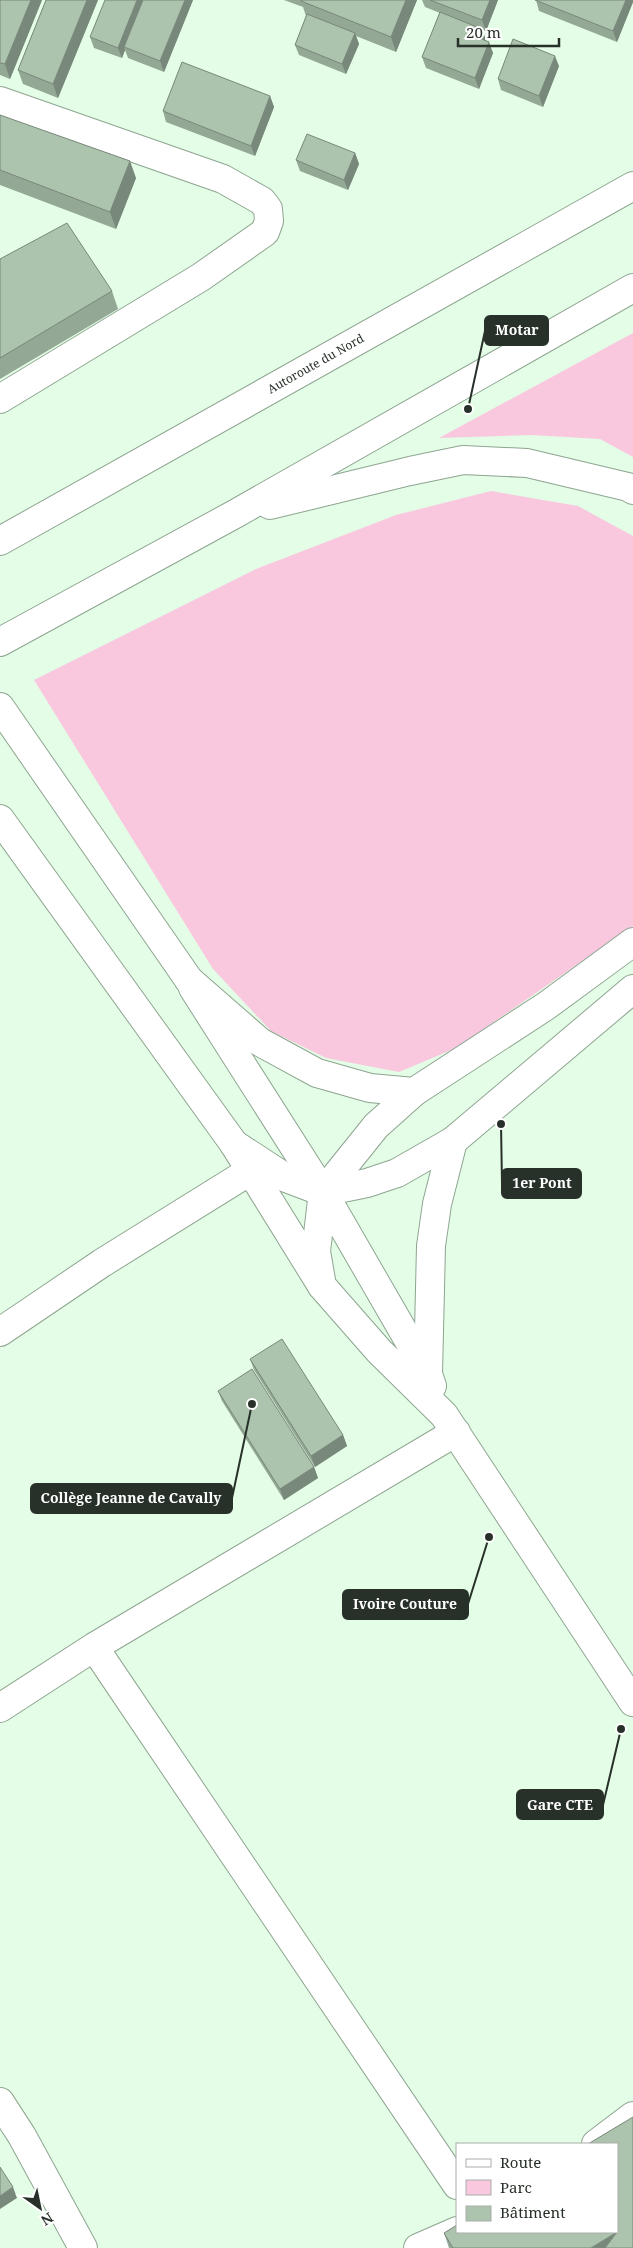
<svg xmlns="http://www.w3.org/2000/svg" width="633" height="2248" font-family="'Noto Serif',serif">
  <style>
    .green { fill: #f9c8de }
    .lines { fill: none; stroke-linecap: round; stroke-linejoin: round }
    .street-casing { stroke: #8ea591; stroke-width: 30 }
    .secondary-casing { stroke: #8ea591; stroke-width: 30 }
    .highway-casing { stroke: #8ea591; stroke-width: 30 }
    .street { stroke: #fff; stroke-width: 28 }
    .secondary { stroke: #fff; stroke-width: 28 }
    .highway { stroke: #fff; stroke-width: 28 }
    .wall { fill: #94a896 }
    .shaded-wall { fill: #78887a }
    .building { fill: #acc3ae; stroke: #78887a }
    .labels { text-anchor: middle; stroke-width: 4; stroke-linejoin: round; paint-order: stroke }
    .street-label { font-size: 12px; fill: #283129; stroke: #fff }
    .leader { fill: none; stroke: #283129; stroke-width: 2 }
    .callout-dot { fill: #283129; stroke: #fff; stroke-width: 2 }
    .callout { fill: #283129; stroke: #283129; stroke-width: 2 }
    .callout-label { font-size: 14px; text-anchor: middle; font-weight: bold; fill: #fff }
  </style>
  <rect width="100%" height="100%" fill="#e4fde6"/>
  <path class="green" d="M 633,333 L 633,457 L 600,439 L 531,435 L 439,438 Z
    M 491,491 L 578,506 L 633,536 L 633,926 L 456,1048 L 399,1072 L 326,1058 L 271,1031 L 213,969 L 34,680 L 256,569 L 396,515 Z"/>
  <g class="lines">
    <g class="street-casing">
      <path id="street" d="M 0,101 L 223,179 L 262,201 L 268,209 L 269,221 L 265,232 L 201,277 L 0,399
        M 193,988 L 323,1192 L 428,1374 L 432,1386
        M 234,1144 L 322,1286 L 379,1351 L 444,1415 L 633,1702
        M 0,1332 L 102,1263 L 250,1171
        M 94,1647 L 457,2185
        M 0,1708 L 94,1647 L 456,1432
        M 0,2102 L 22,2136 L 83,2248
        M 596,2144 L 633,2116
        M 418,2248 L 457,2231"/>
    </g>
    <g class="secondary-casing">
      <path id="secondary" d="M 0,707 L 189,980
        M 0,819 L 234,1144"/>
    </g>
    <g class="highway-casing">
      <g id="highway">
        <path d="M 270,505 L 410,471 L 463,460 L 527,463 L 628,487 L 633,490"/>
        <path id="s1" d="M 0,541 L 633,186"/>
        <path d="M 0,642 L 235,514 L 633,288"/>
        <path d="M 189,980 L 260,1042 L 317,1073 L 370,1088 L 414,1092"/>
        <path d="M 234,1144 L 286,1178 L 323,1192 L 367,1183 L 397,1173 L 453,1141 L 633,989"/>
        <path d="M 322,1286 L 316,1251 L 323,1192 L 376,1126 L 414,1092 L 546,1006 L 633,942"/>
        <path d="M 428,1374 L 431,1246 L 437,1204 L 453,1141"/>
      </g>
    </g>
    <use href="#street" class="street"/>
    <use href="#secondary" class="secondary"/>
    <use href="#highway" class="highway"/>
  </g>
  <path class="wall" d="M 0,0 L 42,0 L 10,79 L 0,75 Z
    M 46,0 L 98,0 L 58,98 L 23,84 L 18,70 Z
    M 193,0 L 164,72 L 128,58 L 125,50 L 122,58 L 94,48 L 90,37 Z
    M 284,0 L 417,0 L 396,52 L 356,36 L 359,44 L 346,74 L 299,55 L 295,45 L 306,16 L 303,7 Z
    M 422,0 L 498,0 L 486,31 L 482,30 L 486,40 L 485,41 L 493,53 L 479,89 L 426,68 L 422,57 L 440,13 L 425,7 Z
    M 536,0 L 633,0 L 633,2 L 617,42 L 539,11 Z
    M 559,66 L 543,107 L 501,90 L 498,79 Z
    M 270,96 L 274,107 L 255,156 L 166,122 L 163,111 Z
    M 0,115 L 136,178 L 116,229 L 0,185 Z
    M 355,153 L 359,164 L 348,190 L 300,171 L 296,160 Z
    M 0,259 L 112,291 L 118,309 L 0,379 Z
    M 250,1359 L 343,1435 L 347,1446 L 315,1467 L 254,1370 Z
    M 218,1391 L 314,1467 L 318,1478 L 284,1500 L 222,1401 Z
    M 444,2233 L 633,2248 L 449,2248 Z"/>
  <path class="shaded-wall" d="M 31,0 L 42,0 L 10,79 L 5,64 Z
    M 87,0 L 98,0 L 58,98 L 53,84 Z
    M 137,0 L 145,0 L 124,47 L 125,50 L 122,58 L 118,48 Z
    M 185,0 L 193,0 L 164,72 L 160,61 Z
    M 406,0 L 417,0 L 396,52 L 391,37 Z
    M 490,0 L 498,0 L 486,31 L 482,20 Z
    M 626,0 L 633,0 L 633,2 L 617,42 L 613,31 Z
    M 482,29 L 486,40 L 483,49 L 479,38 Z
    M 355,33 L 359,44 L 346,74 L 342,64 Z
    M 489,42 L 493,53 L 479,89 L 475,78 Z
    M 555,56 L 559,66 L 543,107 L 539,96 Z
    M 270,96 L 274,107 L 255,156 L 251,146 Z
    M 355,153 L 359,164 L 348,190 L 344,180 Z
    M 130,161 L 136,178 L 116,229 L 110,212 Z
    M 343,1435 L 347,1446 L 315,1467 L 311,1456 Z
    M 314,1467 L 318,1478 L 284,1500 L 280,1489 Z
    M 13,2187 L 17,2198 L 0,2209 L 0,2196 Z
    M 617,2232 L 623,2248 L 591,2248 Z"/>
  <path class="building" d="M 0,0 L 31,0 L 5,64 L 0,63 Z
    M 46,0 L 87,0 L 53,84 L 18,70 Z
    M 105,0 L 137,0 L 118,48 L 90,37 Z
    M 143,0 L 185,0 L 160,61 L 124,47 Z
    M 301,0 L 406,0 L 391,37 L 301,1 Z
    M 430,0 L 490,0 L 482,20 Z
    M 535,0 L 626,0 L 613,31 Z
    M 440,12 L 482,29 L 479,38 L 489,42 L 475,78 L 422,57 Z
    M 307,14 L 355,33 L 342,64 L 295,45 Z
    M 513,39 L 555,56 L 539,96 L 498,79 Z
    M 182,62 L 270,96 L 251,146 L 163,111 Z
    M 0,115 L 130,161 L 110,212 L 0,170 Z
    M 307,134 L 355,153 L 344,180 L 296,160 Z
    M 67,223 L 112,291 L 0,358 L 0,259 Z
    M 282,1339 L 343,1435 L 311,1456 L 250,1359 Z
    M 252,1369 L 314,1467 L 280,1489 L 218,1391 Z
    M 633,2117 L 633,2248 L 605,2248 L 617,2232 L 591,2248 L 453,2248 L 444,2233 L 457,2225 L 457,2232 L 617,2232 L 617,2144 L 588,2144 Z
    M 0,2167 L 13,2187 L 0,2196 Z"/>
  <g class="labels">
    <g class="street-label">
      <text dy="4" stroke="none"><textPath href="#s1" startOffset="362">Autoroute du Nord</textPath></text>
    </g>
  </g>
  <path class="leader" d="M468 409L485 331M501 1124L502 1184M252 1404L232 1498M489 1537L468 1604M621 1729L603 1805"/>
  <g class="callout-dot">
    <circle cx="468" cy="409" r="5"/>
    <circle cx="501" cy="1124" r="5"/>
    <circle cx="252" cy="1404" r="5"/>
    <circle cx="489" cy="1537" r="5"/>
    <circle cx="621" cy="1729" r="5"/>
  </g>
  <g class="callout">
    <rect x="485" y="316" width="63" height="29" rx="5"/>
    <rect x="502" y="1169" width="79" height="29" rx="5"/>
    <rect x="31" y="1484" width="201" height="29" rx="5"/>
    <rect x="343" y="1590" width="125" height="29" rx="5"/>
    <rect x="517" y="1790" width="86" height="29" rx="5"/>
  </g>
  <g class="callout-label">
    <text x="517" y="335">Motar</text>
    <text x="542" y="1188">1er Pont</text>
    <text x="131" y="1503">Collège Jeanne de Cavally</text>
    <text x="405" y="1609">Ivoire Couture</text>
    <text x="560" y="1810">Gare CTE</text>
  </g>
  <rect x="456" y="2143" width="162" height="90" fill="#ffffff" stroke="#a9ada9"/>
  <rect x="466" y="2159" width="25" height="8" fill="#ffffff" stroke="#a9ada9"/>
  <text x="500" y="2168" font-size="15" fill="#283129">Route</text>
  <rect x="466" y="2180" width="25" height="15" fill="#f9c8de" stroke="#a9ada9"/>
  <text x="500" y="2193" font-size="15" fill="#283129">Parc</text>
  <rect x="466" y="2206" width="25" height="15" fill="#acc3ae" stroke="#a9ada9"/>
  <text x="500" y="2218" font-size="15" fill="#283129">Bâtiment</text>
  <g transform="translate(40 2208) rotate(147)" stroke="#ffffff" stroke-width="4" paint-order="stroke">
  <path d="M0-4L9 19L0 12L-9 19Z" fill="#283129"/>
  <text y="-8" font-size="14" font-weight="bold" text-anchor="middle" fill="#283129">N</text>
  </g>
  <path d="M458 38v8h101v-8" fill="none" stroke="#283129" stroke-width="2.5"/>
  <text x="466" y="38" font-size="15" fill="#283129" stroke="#ffffff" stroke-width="4" paint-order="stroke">20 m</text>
</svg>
